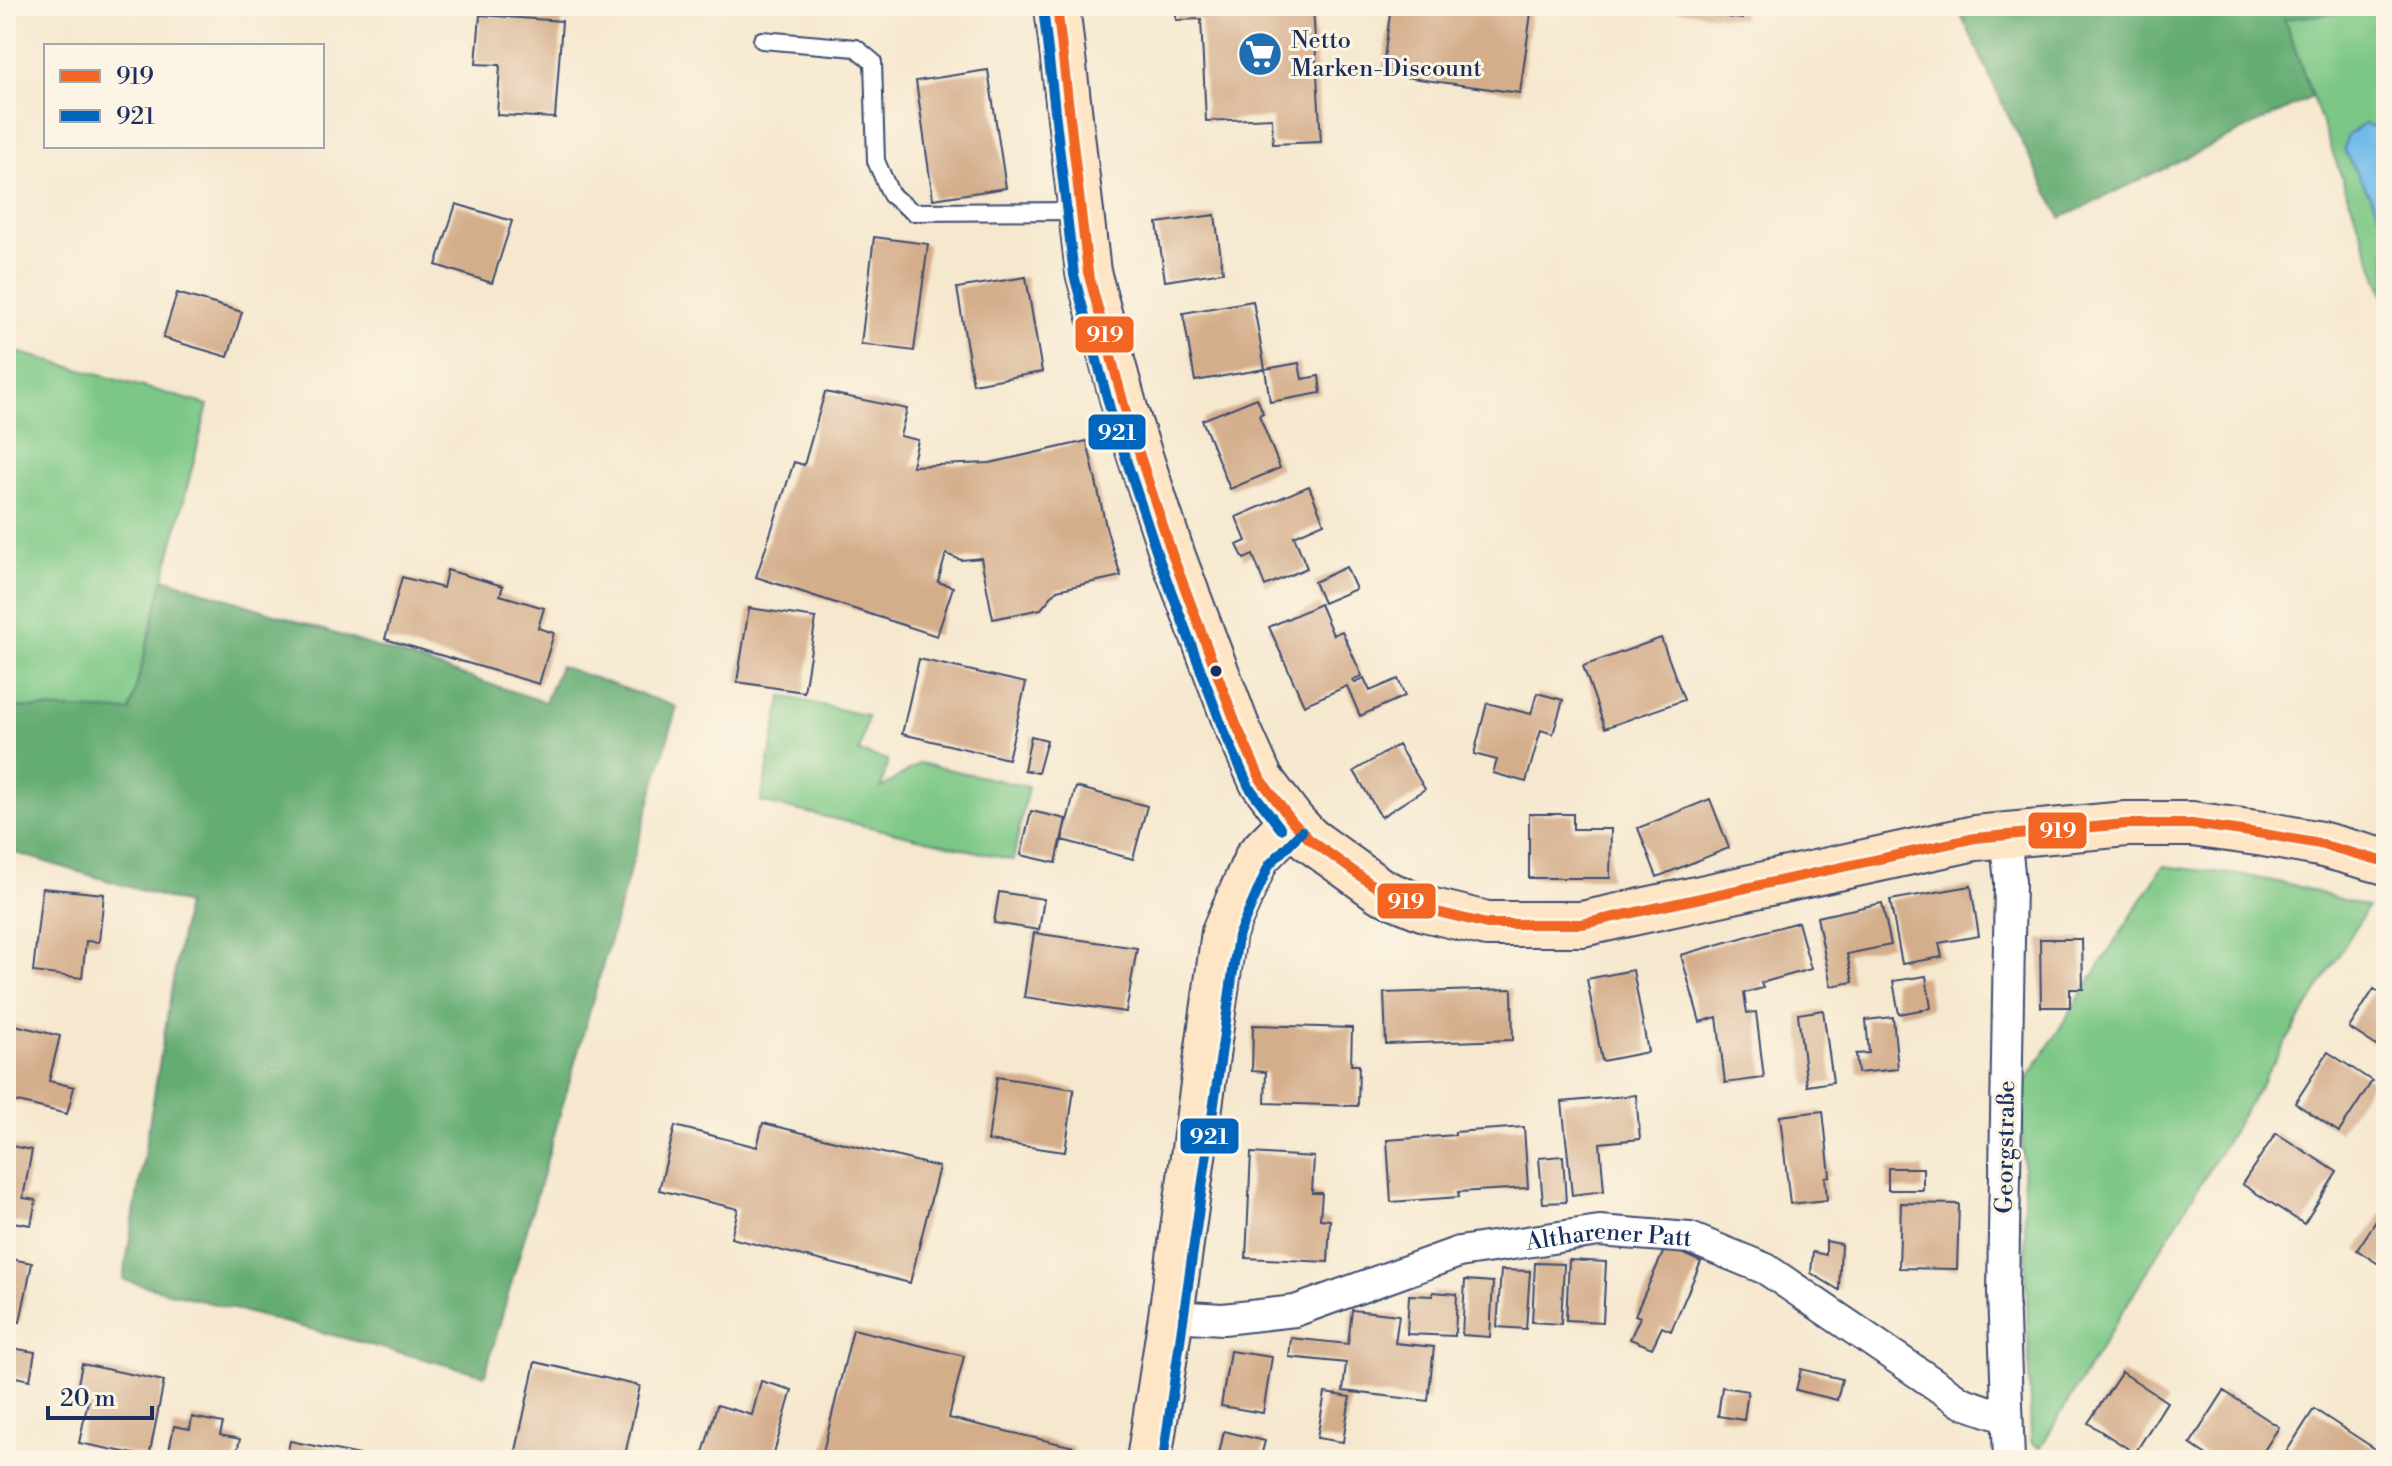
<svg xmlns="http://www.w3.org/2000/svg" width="2392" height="1466" font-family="'Libre Bodoni',serif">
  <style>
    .green { fill: #7bc785; stroke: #4b7b72; stroke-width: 2 }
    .forest { fill: #64ac72; stroke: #406e68; stroke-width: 2 }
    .water { fill: #71bbea; stroke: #4675a4; stroke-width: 2 }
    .building { fill: #d4ad8b }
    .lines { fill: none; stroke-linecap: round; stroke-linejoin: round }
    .lane-casing { stroke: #3c4b6f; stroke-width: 20 }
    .street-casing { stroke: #3c4b6f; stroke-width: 34 }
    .secondary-casing { stroke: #3c4b6f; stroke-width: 48 }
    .lane { stroke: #fff; stroke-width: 16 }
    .street { stroke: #fff; stroke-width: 30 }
    .secondary { stroke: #fde5c5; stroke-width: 44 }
    .bus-1-casing { stroke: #fcf5e5; stroke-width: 16 }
    .bus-2-casing { stroke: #fcf5e5; stroke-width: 16 }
    .bus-1 { stroke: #f26522; stroke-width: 10 }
    .bus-2 { stroke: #0065bd; stroke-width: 10 }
    .bus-dot { fill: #1b2f5e; stroke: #fcf5e5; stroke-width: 3 }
    .labels { text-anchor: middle; stroke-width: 6; stroke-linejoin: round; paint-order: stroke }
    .poi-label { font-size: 24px; fill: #1b2f5e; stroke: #fcf5e5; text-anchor: start }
    .street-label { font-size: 24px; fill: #1b2f5e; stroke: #fcf5e5 }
    .line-badge { stroke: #fcf5e5; stroke-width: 3 }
    .badge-label { font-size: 22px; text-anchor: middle; font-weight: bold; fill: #fff }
  </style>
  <rect width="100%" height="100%" fill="#fcf5e5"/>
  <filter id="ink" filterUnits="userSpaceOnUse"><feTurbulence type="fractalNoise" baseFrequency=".0125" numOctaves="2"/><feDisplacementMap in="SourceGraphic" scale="16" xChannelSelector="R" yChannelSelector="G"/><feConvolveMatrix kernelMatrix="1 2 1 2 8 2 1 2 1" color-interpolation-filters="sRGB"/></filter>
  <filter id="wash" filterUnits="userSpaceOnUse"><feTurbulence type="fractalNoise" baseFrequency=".006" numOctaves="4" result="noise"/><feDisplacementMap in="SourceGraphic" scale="32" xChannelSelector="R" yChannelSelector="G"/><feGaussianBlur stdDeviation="1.8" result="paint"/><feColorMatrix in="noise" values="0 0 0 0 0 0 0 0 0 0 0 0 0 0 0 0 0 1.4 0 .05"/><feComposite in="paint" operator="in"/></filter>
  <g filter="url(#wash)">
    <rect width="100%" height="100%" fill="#f6e8cf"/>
    <path class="green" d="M 2386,9 L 2386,300 L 2284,18 Z
      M 6,349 L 208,405 L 130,712 L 6,707 Z
      M 782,696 L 868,716 L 859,752 L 888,760 L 881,788 L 920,763 L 1028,787 L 1013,860 L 761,802 Z
      M 2163,866 L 2248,876 L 2293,885 L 2368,907 L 2040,1448 L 2031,1442 L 2021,1089 Z"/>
    <path class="forest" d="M 1957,6 L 2326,6 L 2326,14 L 2284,19 L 2312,97 L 2061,218 L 2006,111 Z
      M 164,578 L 545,702 L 560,666 L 677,707 L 485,1375 L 123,1280 L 186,904 L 6,850 L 6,707 L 130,711 Z"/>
    <path class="water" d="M 2364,124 L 2386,130 L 2386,232 L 2376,206 L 2344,150 L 2347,136 Z"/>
    <g id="blocks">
      <path class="building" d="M 1176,6 L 1313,6 L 1321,142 L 1273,144 L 1272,118 L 1206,121 L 1201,19 L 1176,20 Z
        M 1391,6 L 1532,6 L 1520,93 L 1382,74 Z
        M 1676,6 L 1744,6 L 1742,19 L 1675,10 Z
        M 480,15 L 562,21 L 555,118 L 497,115 L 500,65 L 476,64 Z
        M 988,70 L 1006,188 L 933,199 L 916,81 Z
        M 456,204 L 512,221 L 492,283 L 436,265 Z
        M 1215,215 L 1223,272 L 1165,281 L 1157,223 Z
        M 874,237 L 928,244 L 914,351 L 861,344 Z
        M 1026,277 L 1042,372 L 973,384 L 957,288 Z
        M 177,293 L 242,312 L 228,357 L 163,338 Z
        M 1253,301 L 1265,369 L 1195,381 L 1183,313 Z
        M 1299,363 L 1302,379 L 1319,376 L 1321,393 L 1270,402 L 1265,369 Z
        M 825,392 L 907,409 L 900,436 L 918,440 L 912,466 L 990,463 L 1087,441 L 1107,531 L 1121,576 L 1057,590 L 1041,609 L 993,619 L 981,558 L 961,560 L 946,554 L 938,582 L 953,587 L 937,636 L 756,577 L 794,462 L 804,465 Z
        M 1257,398 L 1263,413 L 1259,415 L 1280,468 L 1230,489 L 1202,420 Z
        M 1309,486 L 1324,523 L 1294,536 L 1307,568 L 1265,586 L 1253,555 L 1244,559 L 1237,545 L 1246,541 L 1236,517 Z
        M 1346,567 L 1356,589 L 1323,603 L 1314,582 Z
        M 447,570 L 503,586 L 500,595 L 544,608 L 538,628 L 554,633 L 539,684 L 385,639 L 402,577 L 443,588 Z
        M 1320,604 L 1333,635 L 1342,631 L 1362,676 L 1353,680 L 1355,683 L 1364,678 L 1370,691 L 1398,679 L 1405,696 L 1360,716 L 1347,686 L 1304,705 L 1269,627 Z
        M 749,608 L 816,618 L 804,692 L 737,682 Z
        M 1661,638 L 1684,700 L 1605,728 L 1583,666 Z
        M 919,659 L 1026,683 L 1008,759 L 902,734 Z
        M 1537,693 L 1563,700 L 1553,734 L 1541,730 L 1526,782 L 1493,773 L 1497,760 L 1474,754 L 1487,703 L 1531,714 Z
        M 1031,736 L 1047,740 L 1038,773 L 1024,770 Z
        M 1398,745 L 1425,789 L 1381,817 L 1354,771 Z
        M 1076,787 L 1147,806 L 1133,859 L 1062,840 Z
        M 1710,799 L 1729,848 L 1657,877 L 1638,828 Z
        M 1031,811 L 1066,819 L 1056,863 L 1021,855 Z
        M 1529,814 L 1573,814 L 1573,829 L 1611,829 L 1610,878 L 1529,878 Z
        M 1971,886 L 1979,936 L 1939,943 L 1942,957 L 1902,964 L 1890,900 Z
        M 42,888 L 104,894 L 99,942 L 86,941 L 82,978 L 33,972 Z
        M 999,892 L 1044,899 L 1039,930 L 994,923 Z
        M 1882,903 L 1891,945 L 1847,954 L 1853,982 L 1831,986 L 1817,917 Z
        M 1798,922 L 1811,969 L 1761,983 L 1763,988 L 1744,993 L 1747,1013 L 1756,1012 L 1764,1078 L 1725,1083 L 1717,1017 L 1700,1022 L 1681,955 Z
        M 1034,933 L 1137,948 L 1126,1012 L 1024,997 Z
        M 2040,939 L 2082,939 L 2083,989 L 2070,989 L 2070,1007 L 2041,1007 Z
        M 1633,970 L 1648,1052 L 1602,1061 L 1587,979 Z
        M 1926,976 L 1931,1008 L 1899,1014 L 1893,981 Z
        M 1512,989 L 1513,1040 L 1386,1044 L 1384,993 Z
        M 2374,989 L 2386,997 L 2386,1052 L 2349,1028 Z
        M 1823,1010 L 1833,1082 L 1807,1086 L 1798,1014 Z
        M 1893,1017 L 1898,1069 L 1858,1073 L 1856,1054 L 1869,1053 L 1866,1020 Z
        M 11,1024 L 60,1036 L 49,1081 L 74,1087 L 67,1114 L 6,1099 L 6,1043 Z
        M 1253,1025 L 1352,1028 L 1351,1065 L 1359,1065 L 1358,1106 L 1265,1103 L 1266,1072 L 1252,1071 Z
        M 2328,1052 L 2372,1081 L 2339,1132 L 2295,1103 Z
        M 997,1077 L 1074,1089 L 1065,1152 L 988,1141 Z
        M 1636,1095 L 1640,1139 L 1600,1143 L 1604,1191 L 1572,1195 L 1562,1102 Z
        M 1823,1111 L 1830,1176 L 1825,1177 L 1827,1200 L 1790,1204 L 1780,1116 Z
        M 763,1123 L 939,1167 L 910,1283 L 731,1238 L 738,1209 L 659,1190 L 675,1126 L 757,1147 Z
        M 1524,1127 L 1528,1188 L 1458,1192 L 1459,1197 L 1391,1202 L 1387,1140 L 1455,1135 L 1455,1132 Z
        M 2276,1133 L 2337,1172 L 2304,1224 L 2242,1184 Z
        M 6,1145 L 32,1150 L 23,1198 L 36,1200 L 31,1225 L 6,1221 Z
        M 1251,1153 L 1314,1157 L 1312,1193 L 1322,1193 L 1320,1219 L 1330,1220 L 1328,1262 L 1246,1258 Z
        M 1563,1156 L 1566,1202 L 1543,1203 L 1539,1158 Z
        M 1888,1168 L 1923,1168 L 1923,1190 L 1888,1190 Z
        M 1901,1203 L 1959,1204 L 1957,1269 L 1899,1268 Z
        M 2386,1206 L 2386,1269 L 2357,1250 Z
        M 1826,1241 L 1841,1244 L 1839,1290 L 1811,1273 L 1813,1252 L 1826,1255 Z
        M 1666,1246 L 1701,1262 L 1671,1331 L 1662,1327 L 1652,1348 L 1630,1339 L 1640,1317 L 1635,1315 Z
        M 6,1258 L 32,1263 L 20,1322 L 6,1319 Z
        M 1569,1260 L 1606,1262 L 1603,1322 L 1566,1320 Z
        M 1535,1263 L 1564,1264 L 1561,1324 L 1532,1322 Z
        M 1501,1270 L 1530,1271 L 1526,1329 L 1497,1327 Z
        M 1465,1280 L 1493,1282 L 1490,1337 L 1462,1335 Z
        M 1433,1292 L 1457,1294 L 1455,1336 L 1407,1334 L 1409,1295 L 1433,1296 Z
        M 1352,1310 L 1399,1315 L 1395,1343 L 1434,1347 L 1428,1401 L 1343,1391 L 1346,1363 L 1289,1357 L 1291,1338 L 1348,1344 Z
        M 853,1329 L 964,1356 L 949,1418 L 1074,1447 L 1071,1460 L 821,1460 Z
        M 6,1347 L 35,1352 L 30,1380 L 6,1375 Z
        M 1230,1351 L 1272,1357 L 1263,1413 L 1221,1406 Z
        M 535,1362 L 640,1386 L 624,1460 L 514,1460 Z
        M 82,1364 L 164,1381 L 149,1457 L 79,1443 L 88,1401 L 75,1398 Z
        M 1801,1369 L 1842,1379 L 1837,1400 L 1796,1390 Z
        M 2122,1372 L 2167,1402 L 2135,1453 L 2088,1423 Z
        M 761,1381 L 792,1390 L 772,1460 L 701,1460 L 717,1405 L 752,1415 Z
        M 1722,1387 L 1748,1391 L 1744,1420 L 1718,1416 Z
        M 2224,1391 L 2279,1427 L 2258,1460 L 2214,1460 L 2190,1444 Z
        M 1325,1393 L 1350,1397 L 1343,1442 L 1317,1438 Z
        M 2314,1409 L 2386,1456 L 2383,1460 L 2281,1460 Z
        M 192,1417 L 223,1423 L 220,1435 L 240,1439 L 235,1460 L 167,1460 L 174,1426 L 190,1429 Z
        M 1224,1431 L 1265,1441 L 1260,1460 L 1218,1459 Z
        M 290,1441 L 360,1455 L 359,1460 L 286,1460 Z"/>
    </g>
  </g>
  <g filter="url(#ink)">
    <use href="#blocks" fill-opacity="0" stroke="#3c4b6f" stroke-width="2"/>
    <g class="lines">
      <g class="lane-casing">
        <path id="lane" d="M 762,40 L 856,48 L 873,62 L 876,161 L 891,195 L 913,212 L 1080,211"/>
      </g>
      <g class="street-casing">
        <g id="street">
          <path d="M 2005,835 L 2010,882 L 2003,1292 L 2009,1460"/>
          <path id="s1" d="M 1171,1316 L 1223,1319 L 1295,1311 L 1459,1252 L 1599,1231 L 1690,1238 L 1766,1269 L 1961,1402 L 2007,1418"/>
        </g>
      </g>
      <g class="secondary-casing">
        <path id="secondary" d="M 1057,6 L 1088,272 L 1127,416 L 1172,554 L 1236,724 L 1261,780 L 1292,821 L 1309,839 L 1381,891 L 1425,909 L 1487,924 L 1582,924 L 1975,838 L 2126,824 L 2192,824 L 2264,834 L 2320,844 L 2386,862
          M 1149,1460 L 1171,1316 L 1224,932 L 1257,857 L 1292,821"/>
      </g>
      <use href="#lane" class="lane"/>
      <use href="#street" class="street"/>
      <use href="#secondary" class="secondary"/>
      <g class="bus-1-casing">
        <path id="bus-1" d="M 1057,6 L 1088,272 L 1127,416 L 1172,554 L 1236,724 L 1261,780 L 1292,821 L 1309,839 L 1381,891 L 1425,909 L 1487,924 L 1582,924 L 1975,838 L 2126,824 L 2192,824 L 2264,834 L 2320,844 L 2386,862"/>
      </g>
      <g class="bus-2-casing">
        <path id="bus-2" d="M 1043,8 L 1074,275 L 1113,420 L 1159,559 L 1223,729 L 1249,787 L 1281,829
          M 1163,1460 L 1238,936 L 1269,865 L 1302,831"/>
      </g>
      <use href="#bus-1" class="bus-1"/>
      <use href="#bus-2" class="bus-2"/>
    </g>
  </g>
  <defs>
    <g id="supermarket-disc" transform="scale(2.3)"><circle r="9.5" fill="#1f6fb2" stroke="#fcf5e5"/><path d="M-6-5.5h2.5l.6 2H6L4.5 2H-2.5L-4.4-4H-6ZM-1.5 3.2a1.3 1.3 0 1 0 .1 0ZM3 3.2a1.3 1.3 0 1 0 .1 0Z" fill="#fff"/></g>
  </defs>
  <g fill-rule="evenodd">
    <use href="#supermarket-disc" x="1260" y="54"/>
  </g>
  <circle class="bus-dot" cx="1216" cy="671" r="7"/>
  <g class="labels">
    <g class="poi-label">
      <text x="1291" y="48">Netto<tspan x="1291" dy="28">Marken-Discount</tspan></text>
    </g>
    <g class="street-label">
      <text transform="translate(2005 1147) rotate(-89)" y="8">Georgstraße</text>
      <text dy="8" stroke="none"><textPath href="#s1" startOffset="450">Altharener Patt</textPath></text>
    </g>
  </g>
  <g class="line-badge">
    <rect x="1074" y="315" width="61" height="39" rx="8" fill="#f26522"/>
    <rect x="1087" y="413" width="60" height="38" rx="8" fill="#0065bd"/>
    <rect x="2027" y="811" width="61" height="39" rx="8" fill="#f26522"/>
    <rect x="1376" y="882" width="61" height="38" rx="8" fill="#f26522"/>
    <rect x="1179" y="1117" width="61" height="38" rx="8" fill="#0065bd"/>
  </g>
  <g class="badge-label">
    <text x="1105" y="342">919</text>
    <text x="1117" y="440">921</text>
    <text x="2058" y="838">919</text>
    <text x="1406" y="909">919</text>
    <text x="1209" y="1144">921</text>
  </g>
  <rect width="2392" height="1466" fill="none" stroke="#fcf5e5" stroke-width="32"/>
  <rect x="44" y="44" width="280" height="104" fill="#fcf5e5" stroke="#a2a6af" stroke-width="2"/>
  <rect x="60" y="70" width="40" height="12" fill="#f26522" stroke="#a2a6af" stroke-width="2"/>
  <text x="116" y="84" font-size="24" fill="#1b2f5e">919</text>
  <rect x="60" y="110" width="40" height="12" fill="#0065bd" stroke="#a2a6af" stroke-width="2"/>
  <text x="116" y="124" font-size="24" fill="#1b2f5e">921</text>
  <path d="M48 1406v12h104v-12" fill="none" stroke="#1b2f5e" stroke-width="4"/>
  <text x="60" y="1406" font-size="24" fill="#1b2f5e" stroke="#fcf5e5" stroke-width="6" paint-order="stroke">20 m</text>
</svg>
